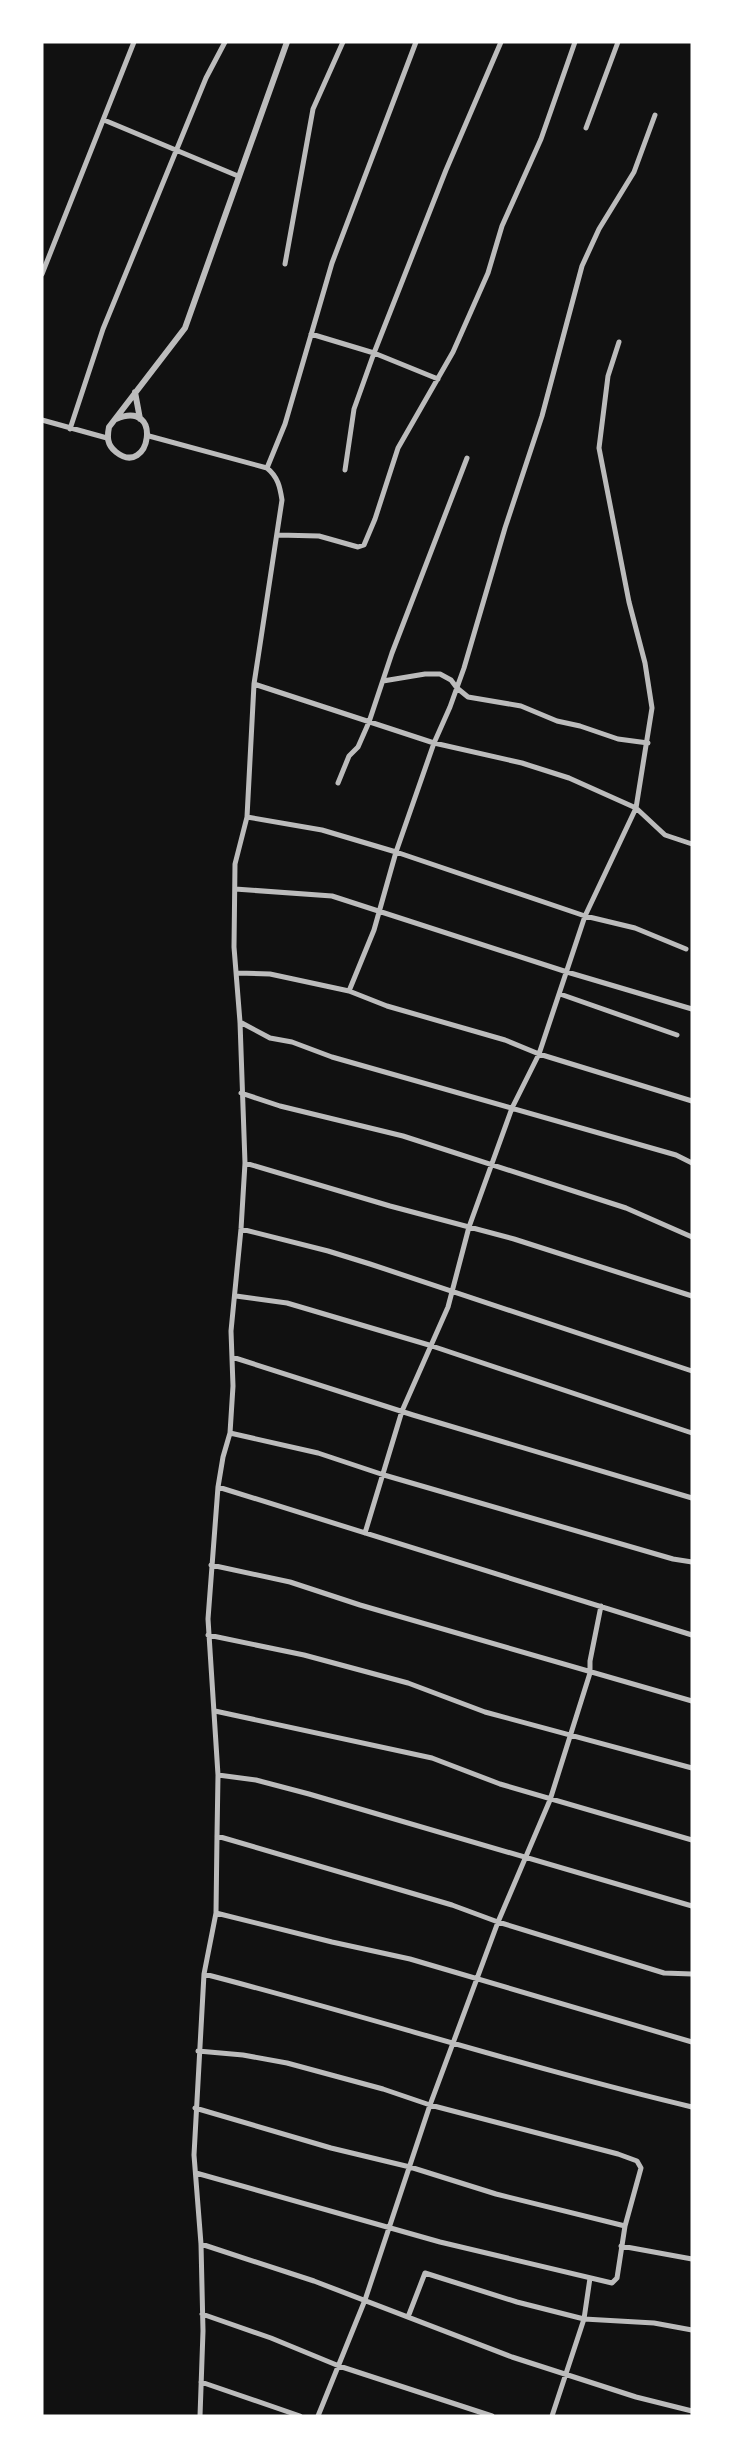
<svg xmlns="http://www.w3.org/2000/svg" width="734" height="2458" font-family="'Titillium Web',sans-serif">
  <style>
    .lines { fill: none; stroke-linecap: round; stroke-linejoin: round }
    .minor { stroke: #bcbcbc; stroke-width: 5 }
    .tertiary { stroke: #bcbcbc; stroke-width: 6 }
  </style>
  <rect width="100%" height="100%" fill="#111"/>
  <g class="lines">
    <path class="minor" d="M 104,120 L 238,176
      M 586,128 L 618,42
      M 285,264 L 313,109 L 343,42
      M 42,274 L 134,42
      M 311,334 L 374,353 L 438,379
      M 42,420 L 107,438
      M 70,429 L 103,329 L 206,78 L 225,42
      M 149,436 L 267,468 C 278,477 280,487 282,500 L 254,684 L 247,817 L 235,864 L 234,947 L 240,1022 L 245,1163 L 241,1229 L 231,1331 L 233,1386 L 230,1433 L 223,1457 L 218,1487 L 208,1619 L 218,1775 L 217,1836 L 216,1913 L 204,1974 L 194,2155 L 201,2244 L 203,2331 L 200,2416
      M 267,468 L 285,424 L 332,263 L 416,42
      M 345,470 L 354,409 L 374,353 L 446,170 L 501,42
      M 278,535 L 319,536 L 358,547 L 364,545 L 375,519 L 398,448 L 453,352 L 488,273 L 502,226 L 541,139 L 575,42
      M 383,681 L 425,674 L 440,674 L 451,680 L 457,688 L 468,697 L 521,706 L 557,721 L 580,726 L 618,739 L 648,743
      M 254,684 L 434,743 L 522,763 L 569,778 L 636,808 L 665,835 L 692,844
      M 338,783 L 349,756 L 358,747 L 369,722 L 392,653 L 467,458
      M 247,817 L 322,830 L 396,852 L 585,916 L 635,928 L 686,949
      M 235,889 L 332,896 L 567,972 L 692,1009
      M 237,973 L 270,974 L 349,991 L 387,1006 L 505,1040 L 539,1054 L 692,1101
      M 349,991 L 374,930 L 396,852 L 434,743 L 450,707 L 464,668 L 505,528 L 542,416 L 582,266 L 599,229 L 634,172 L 655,115
      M 560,994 L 677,1035
      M 240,1022 L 270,1038 L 292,1042 L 332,1057 L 676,1155 L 692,1163
      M 241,1093 L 280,1106 L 403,1136 L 626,1208 L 692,1237
      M 245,1163 L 390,1206 L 514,1239 L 692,1296
      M 241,1229 L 328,1251 L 370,1264 L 692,1371
      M 236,1296 L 287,1303 L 429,1345 L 692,1433
      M 232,1357 L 413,1415 L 692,1498
      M 230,1433 L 318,1453 L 384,1475 L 673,1559 L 692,1562
      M 218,1487 L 692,1635
      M 365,1533 L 402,1411 L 448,1307 L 469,1227 L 512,1108 L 539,1054 L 585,916 L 636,808 L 652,708 L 645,663 L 629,602 L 599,448 L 608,376 L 619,342
      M 211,1565 L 290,1582 L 360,1605 L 692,1701
      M 208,1635 L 304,1655 L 408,1683 L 485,1712 L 692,1768
      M 215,1711 L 432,1758 L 500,1784 L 692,1840
      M 218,1775 L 256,1780 L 309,1794 L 692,1906
      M 217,1836 L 452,1905 L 498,1922 L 664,1973 L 692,1974
      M 216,1913 L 332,1942 L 410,1959 L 692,2042
      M 204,1974 C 367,2016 528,2068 692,2107
      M 195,2108 L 331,2148 L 410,2167 L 496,2194 L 625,2226
      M 196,2173 L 440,2242 L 612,2283 L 617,2278 L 625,2226 L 641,2168 L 637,2161 L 618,2154 L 430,2105 L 383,2089 L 287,2063 L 243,2055 L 198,2051
      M 201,2244 L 314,2281 L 512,2357 L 636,2397 L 692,2411
      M 621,2246 L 692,2259
      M 202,2314 L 271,2338 L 339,2366 L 492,2416
      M 408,2317 L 425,2273 L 517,2302 L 584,2319 L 654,2323 L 692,2330
      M 201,2382 L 300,2416
      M 318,2416 L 365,2300 L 430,2105 L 498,1922 L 550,1800 L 590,1673 L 590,1661 L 601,1606
      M 552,2416 L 584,2319 L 590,2278"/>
    <path class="tertiary" d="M 135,392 L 140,419
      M 116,419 C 164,398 150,479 116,452 C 107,445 107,437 109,427 L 185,328 L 287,42"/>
  </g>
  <rect width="734" height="2458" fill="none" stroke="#ffffff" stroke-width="87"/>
</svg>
